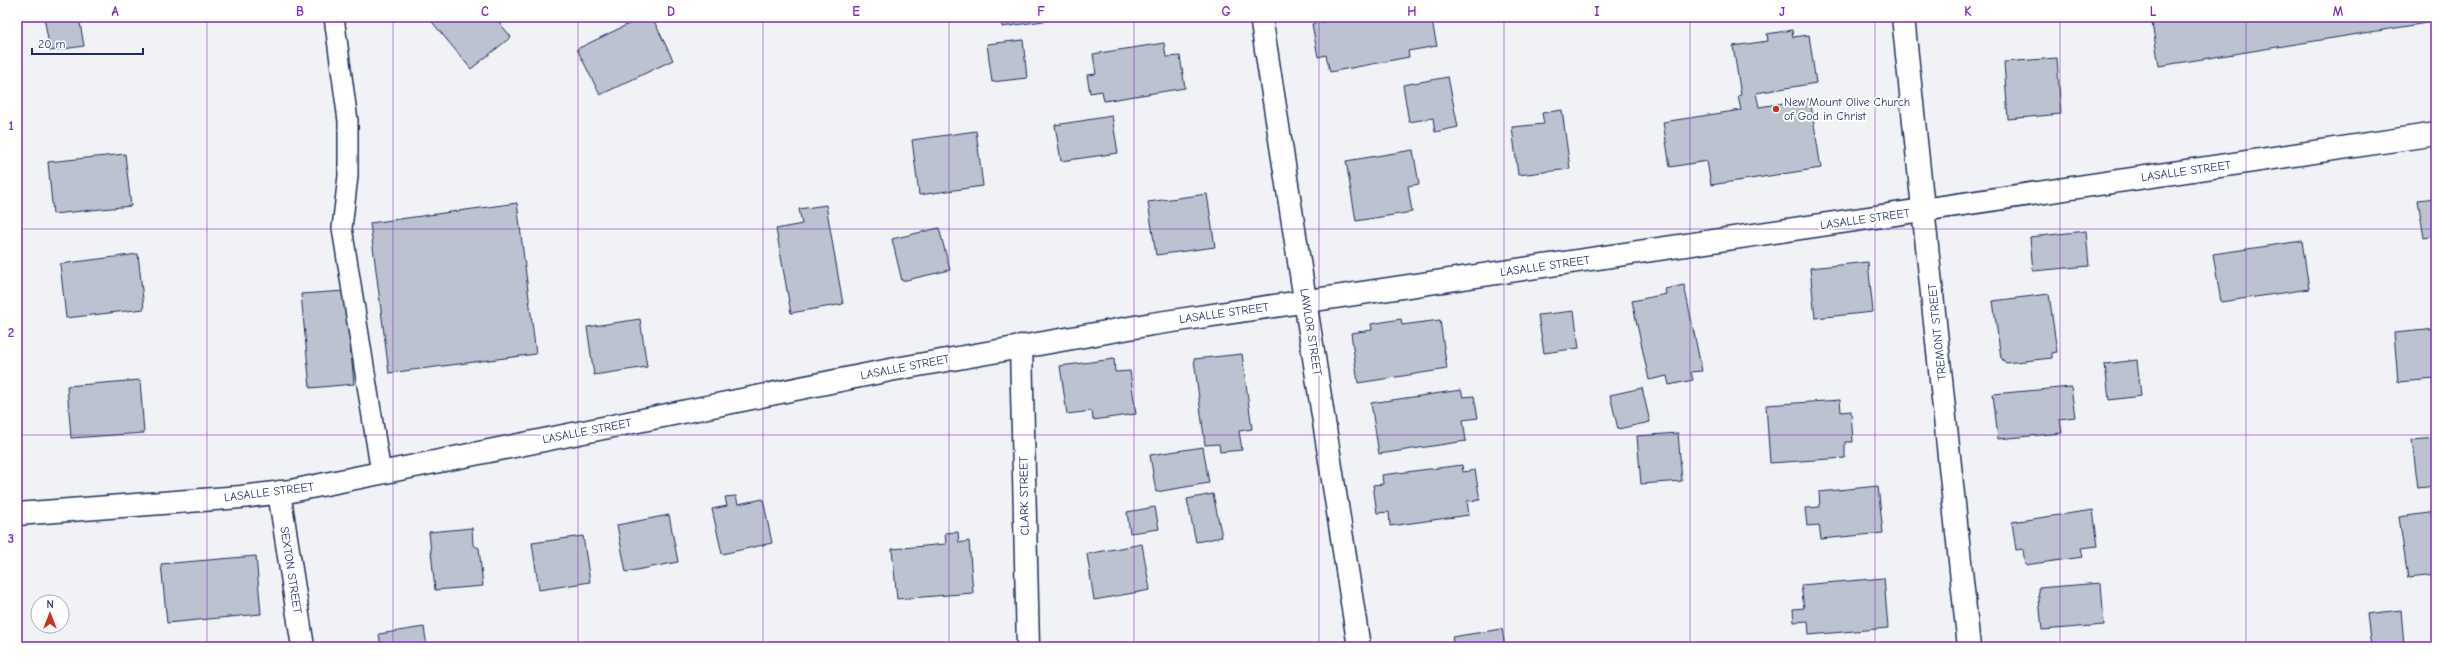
<svg xmlns="http://www.w3.org/2000/svg" width="2453" height="664" font-family="'Comic Neue',sans-serif">
  <style>
    .building { fill: #bcc2d0; stroke: #1b2f5e }
    .lines { fill: none; stroke-linecap: round; stroke-linejoin: round }
    .lane-casing { stroke: #1b2f5e; stroke-width: 22 }
    .street-casing { stroke: #1b2f5e; stroke-width: 25 }
    .lane { stroke: #fff; stroke-width: 19 }
    .street { stroke: #fff; stroke-width: 22 }
    .grid { fill: none; stroke: #7b2cbf; stroke-width: 1; stroke-opacity: 0.55 }
    .poi-dot { fill: #c8321e; stroke: #fff; stroke-width: 1.5 }
    .labels { text-anchor: middle; stroke-width: 4; stroke-linejoin: round; paint-order: stroke }
    .poi-label { font-size: 12px; fill: #1b2f5e; stroke: #fff; text-anchor: start }
    .street-label { font-size: 12px; fill: #1b2f5e; stroke: #fff }
    .neatline { fill: none; stroke: #7b2cbf; stroke-width: 1.5 }
    .grid-label { font-size: 13px; text-anchor: middle; font-weight: bold; fill: #7b2cbf }
  </style>
  <rect width="100%" height="100%" fill="#f1f2f5"/>
  <filter id="ink" filterUnits="userSpaceOnUse"><feTurbulence type="fractalNoise" baseFrequency=".025" numOctaves="2"/><feDisplacementMap in="SourceGraphic" scale="8" xChannelSelector="R" yChannelSelector="G"/><feConvolveMatrix kernelMatrix="1 2 1 2 8 2 1 2 1" color-interpolation-filters="sRGB"/></filter>
  <g filter="url(#ink)">
    <path class="building" d="M 44,17 L 81,17 L 79,17 L 84,46 L 50,51 Z
      M 428,17 L 495,17 L 511,37 L 471,69 Z
      M 643,17 L 652,17 L 673,60 L 600,95 L 577,49 Z
      M 1001,17 L 1071,17 L 1002,27 Z
      M 1349,17 L 1399,17 L 1400,19 L 1431,17 L 1437,46 L 1408,51 L 1409,57 L 1330,72 L 1326,55 L 1318,57 L 1312,24 Z
      M 2151,17 L 2432,17 L 2433,22 L 2159,66 Z
      M 1792,30 L 1793,37 L 1809,35 L 1816,83 L 1756,93 L 1759,107 L 1810,99 L 1821,168 L 1711,185 L 1707,161 L 1670,167 L 1663,122 L 1741,110 L 1738,96 L 1741,95 L 1733,46 L 1768,41 L 1767,34 Z
      M 1023,40 L 1027,78 L 992,82 L 987,44 Z
      M 1164,43 L 1166,57 L 1180,56 L 1185,88 L 1104,101 L 1102,91 L 1090,93 L 1087,75 L 1096,74 L 1093,54 Z
      M 2057,58 L 2061,114 L 2008,119 L 2004,62 Z
      M 1448,77 L 1458,127 L 1435,132 L 1433,118 L 1409,122 L 1403,85 Z
      M 1562,110 L 1570,169 L 1518,175 L 1512,127 L 1544,124 L 1542,113 Z
      M 1112,116 L 1118,153 L 1061,161 L 1055,125 Z
      M 976,131 L 983,186 L 919,195 L 912,140 Z
      M 1413,150 L 1419,184 L 1408,186 L 1412,212 L 1356,221 L 1346,161 Z
      M 125,154 L 131,206 L 53,214 L 48,162 Z
      M 1207,194 L 1215,247 L 1156,255 L 1148,202 Z
      M 2436,198 L 2436,236 L 2424,238 L 2418,200 Z
      M 517,203 L 536,354 L 389,373 L 370,223 Z
      M 826,205 L 843,304 L 791,313 L 776,229 L 802,224 L 799,209 Z
      M 939,228 L 950,270 L 902,281 L 892,239 Z
      M 2086,231 L 2089,266 L 2033,271 L 2030,237 Z
      M 2302,241 L 2309,289 L 2221,302 L 2213,254 Z
      M 138,254 L 144,309 L 66,318 L 60,264 Z
      M 1868,262 L 1873,312 L 1815,318 L 1810,268 Z
      M 1684,285 L 1702,371 L 1691,372 L 1693,380 L 1669,385 L 1667,376 L 1649,380 L 1632,301 L 1666,294 L 1665,289 Z
      M 345,291 L 354,384 L 310,388 L 301,294 Z
      M 2049,294 L 2057,352 L 2052,353 L 2052,358 L 2006,363 L 2001,358 L 1993,301 Z
      M 1574,311 L 1579,348 L 1544,353 L 1538,315 Z
      M 640,319 L 647,367 L 594,375 L 587,327 Z
      M 1401,319 L 1402,325 L 1440,320 L 1447,369 L 1358,383 L 1351,333 L 1372,330 L 1371,324 Z
      M 2436,329 L 2436,379 L 2398,382 L 2394,333 Z
      M 1242,354 L 1252,429 L 1239,431 L 1242,450 L 1220,452 L 1219,444 L 1205,445 L 1194,359 Z
      M 1114,359 L 1115,372 L 1130,371 L 1136,414 L 1093,420 L 1092,411 L 1067,414 L 1060,366 Z
      M 2137,360 L 2141,396 L 2109,400 L 2105,364 Z
      M 140,380 L 144,433 L 71,438 L 67,386 Z
      M 2071,387 L 2075,417 L 2060,419 L 2062,433 L 1998,439 L 1993,394 Z
      M 1642,388 L 1650,422 L 1618,429 L 1610,395 Z
      M 1461,390 L 1463,397 L 1474,396 L 1478,418 L 1463,420 L 1466,441 L 1379,454 L 1371,403 Z
      M 1840,400 L 1841,412 L 1851,411 L 1853,442 L 1845,442 L 1845,458 L 1770,463 L 1766,405 Z
      M 1678,433 L 1682,481 L 1641,484 L 1637,436 Z
      M 2436,438 L 2436,486 L 2418,488 L 2412,440 Z
      M 1203,447 L 1209,483 L 1156,492 L 1150,455 Z
      M 1462,465 L 1463,472 L 1475,470 L 1480,500 L 1467,501 L 1469,515 L 1390,526 L 1389,512 L 1377,513 L 1373,485 L 1383,484 L 1382,475 Z
      M 1878,486 L 1883,533 L 1821,539 L 1819,525 L 1807,526 L 1805,508 L 1820,507 L 1819,492 Z
      M 1213,494 L 1222,537 L 1196,542 L 1187,499 Z
      M 736,496 L 738,504 L 763,499 L 772,543 L 722,554 L 712,509 L 727,506 L 725,497 Z
      M 1155,507 L 1159,529 L 1130,533 L 1127,512 Z
      M 2093,510 L 2098,546 L 2081,548 L 2083,557 L 2025,565 L 2023,549 L 2016,550 L 2012,522 Z
      M 2436,512 L 2436,575 L 2408,578 L 2399,517 Z
      M 669,515 L 678,562 L 626,572 L 617,525 Z
      M 472,528 L 473,545 L 479,548 L 483,586 L 435,590 L 429,532 Z
      M 958,532 L 959,543 L 969,541 L 973,593 L 897,599 L 892,549 L 946,544 L 945,533 Z
      M 583,536 L 590,582 L 539,590 L 532,543 Z
      M 1142,544 L 1150,590 L 1094,600 L 1087,554 Z
      M 256,556 L 261,614 L 167,623 L 161,564 Z
      M 1884,578 L 1888,628 L 1809,635 L 1808,621 L 1794,622 L 1793,609 L 1804,608 L 1801,585 Z
      M 2101,583 L 2104,625 L 2042,630 L 2038,588 Z
      M 2401,610 L 2404,645 L 2371,647 L 2367,614 Z
      M 424,627 L 427,647 L 381,647 L 379,634 Z
      M 1502,629 L 1505,647 L 1454,647 L 1452,637 Z"/>
    <g class="lines">
      <g class="lane-casing">
        <path id="lane" d="M 334,17 L 348,121 L 348,176 L 342,228 L 381,473"/>
      </g>
      <g class="street-casing">
        <path id="street" d="M 1261,17 L 1359,647
          M 1903,17 L 1969,647
          M 1021,346 L 1028,647
          M 279,492 L 303,647
          M 17,514 L 241,497 L 291,491 L 890,370 L 1152,324 L 2436,134"/>
      </g>
      <use href="#lane" class="lane"/>
      <use href="#street" class="street"/>
    </g>
  </g>
  <path class="grid" d="M 207,17 L 207,647M 393,17 L 393,647M 578,17 L 578,647M 763,17 L 763,647M 949,17 L 949,647M 1134,17 L 1134,647M 1319,17 L 1319,647M 1504,17 L 1504,647M 1690,17 L 1690,647M 1875,17 L 1875,647M 2060,17 L 2060,647M 2246,17 L 2246,647M 17,229 L 2436,229M 17,435 L 2436,435"/>
  <circle class="poi-dot" cx="1776" cy="109" r="4"/>
  <g class="labels">
    <g class="poi-label">
      <text x="1784" y="106">New Mount Olive Church<tspan x="1784" dy="14">of God in Christ</tspan></text>
    </g>
    <g class="street-label">
      <text transform="translate(2186 171) rotate(-8)" y="4">LASALLE STREET</text>
      <text transform="translate(1865 219) rotate(-8)" y="4">LASALLE STREET</text>
      <text transform="translate(1545 266) rotate(-8)" y="4">LASALLE STREET</text>
      <text transform="translate(1224 313) rotate(-8)" y="4">LASALLE STREET</text>
      <text transform="translate(1311 332) rotate(81)" y="4">LAWLOR STREET</text>
      <text transform="translate(1937 332) rotate(-96)" y="4">TREMONT STREET</text>
      <text transform="translate(905 367) rotate(-11)" y="4">LASALLE STREET</text>
      <text transform="translate(587 431) rotate(-11)" y="4">LASALLE STREET</text>
      <text transform="translate(269 492) rotate(-7)" y="4">LASALLE STREET</text>
      <text transform="translate(1024 496) rotate(-91)" y="4">CLARK STREET</text>
      <text transform="translate(291 570) rotate(81)" y="4">SEXTON STREET</text>
    </g>
  </g>
  <rect width="2453" height="664" fill="none" stroke="#fff" stroke-width="44"/>
  <g transform="translate(50 614)"><circle r="19" fill="#ffffff" stroke="#a4acbf"/>
  <path d="M0-3L7 15L0 10L-7 15Z" fill="#c8321e"/>
  <text y="-6" font-size="11" font-weight="bold" text-anchor="middle" fill="#1b2f5e">N</text>
  </g>
  <path d="M32 48v6h111v-6" fill="none" stroke="#1b2f5e" stroke-width="2"/>
  <text x="38" y="48" font-size="12" fill="#1b2f5e" stroke="#ffffff" stroke-width="3" paint-order="stroke">20 m</text>
  <rect x="22" y="22" width="2409" height="620" class="neatline"/>
  <g class="grid-label">
    <text x="115" y="16">A</text>
    <text x="300" y="16">B</text>
    <text x="485" y="16">C</text>
    <text x="671" y="16">D</text>
    <text x="856" y="16">E</text>
    <text x="1041" y="16">F</text>
    <text x="1226" y="16">G</text>
    <text x="1412" y="16">H</text>
    <text x="1597" y="16">I</text>
    <text x="1782" y="16">J</text>
    <text x="1968" y="16">K</text>
    <text x="2153" y="16">L</text>
    <text x="2338" y="16">M</text>
    <text x="11" y="130">1</text>
    <text x="11" y="337">2</text>
    <text x="11" y="543">3</text>
  </g>
</svg>
